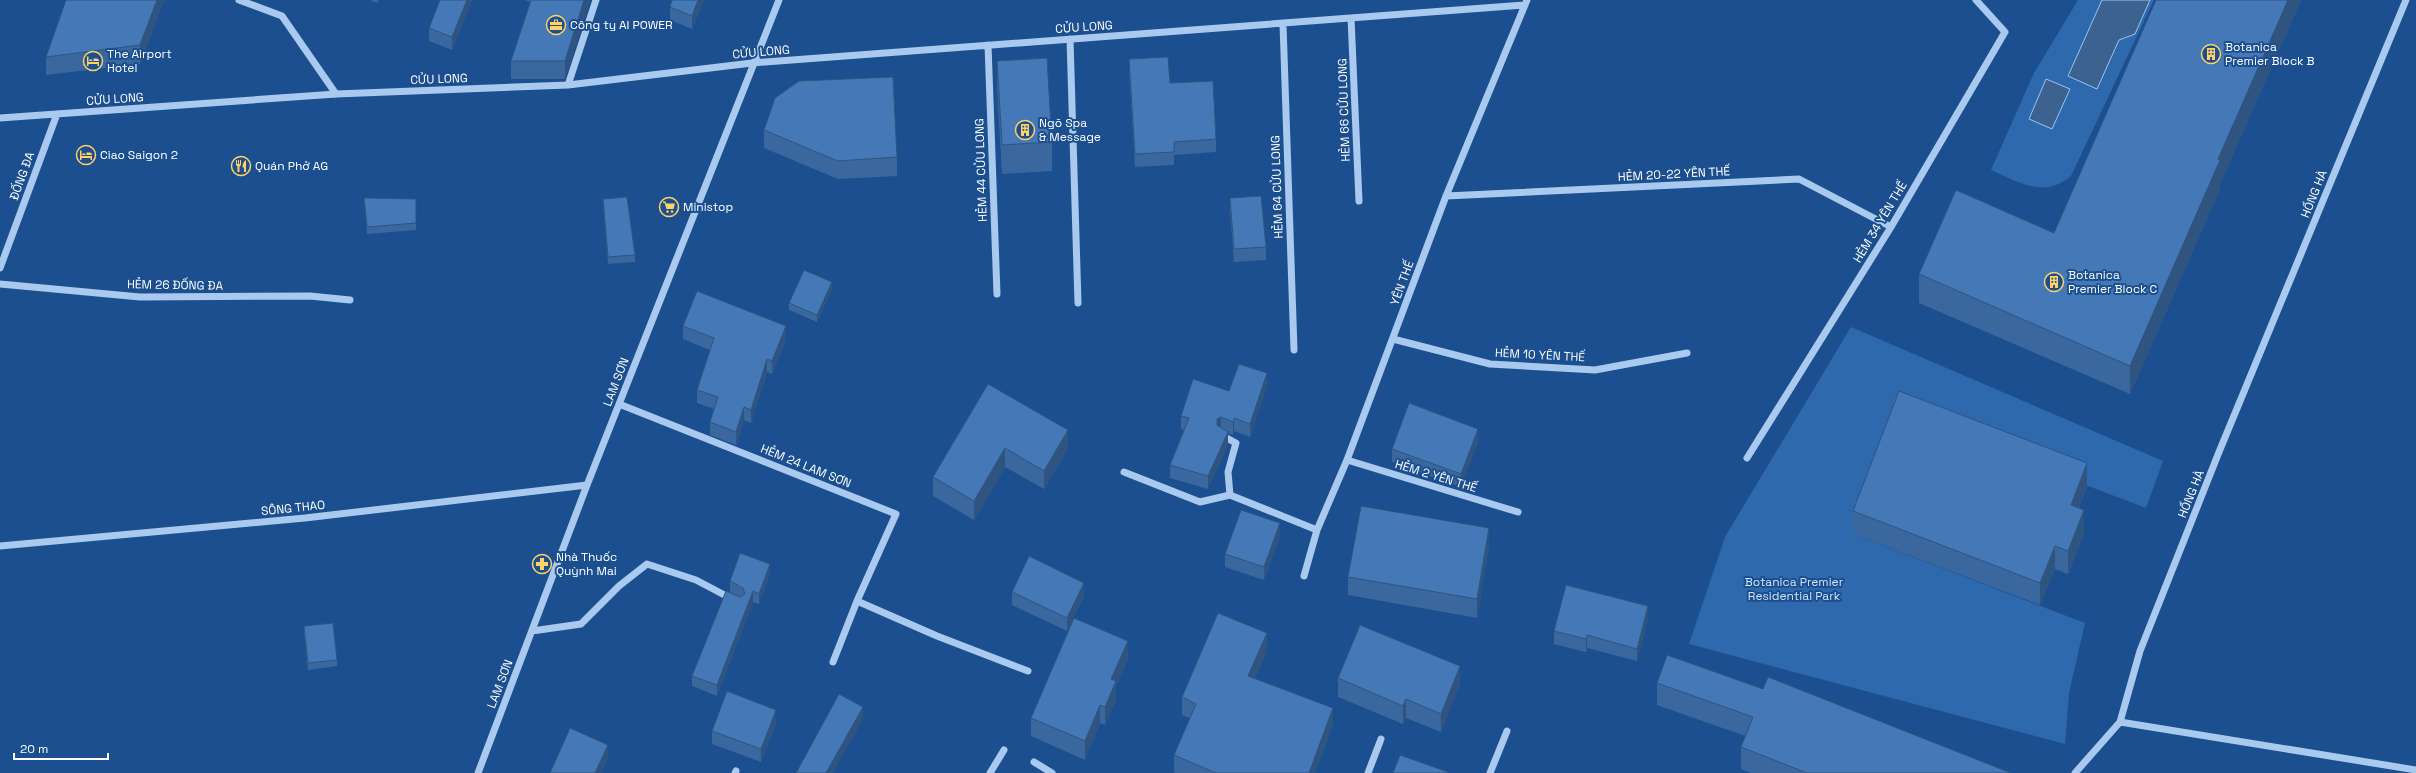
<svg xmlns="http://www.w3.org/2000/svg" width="2416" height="773" font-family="'Space Grotesk',sans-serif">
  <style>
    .green { fill: #2e69ad }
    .water { fill: #3c6290; stroke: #9cc4f0 }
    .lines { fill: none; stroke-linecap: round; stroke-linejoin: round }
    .minor { stroke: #a9c9ee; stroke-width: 7 }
    .wall { fill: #3a679d }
    .shaded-wall { fill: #305480 }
    .building { fill: #4478b7; stroke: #305480 }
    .labels { text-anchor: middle; stroke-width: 4; stroke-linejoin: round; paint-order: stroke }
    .poi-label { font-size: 12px; fill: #fff; stroke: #1b4f8f; text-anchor: start }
    .street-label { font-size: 12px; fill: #fff; stroke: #1b4f8f }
    .park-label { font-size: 12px; fill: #cfe3fa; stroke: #1b4f8f }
  </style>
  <rect width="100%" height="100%" fill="#1b4f8f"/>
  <path class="green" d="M 2078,0 L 2154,0 L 2071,176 C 2044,199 2018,182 1991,170 L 2034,73 Z
    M 1851,327 L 2163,461 L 2146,508 L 1900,414 L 1853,534 L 2085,623 L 2069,693 L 2065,744 L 1689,644 L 1725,537 Z"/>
  <path class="water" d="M 2102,0 L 2150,0 L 2135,34 L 2119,40 L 2097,89 L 2068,76 Z
    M 2046,79 L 2070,89 L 2052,129 L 2029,119 Z"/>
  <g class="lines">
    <path class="minor" d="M 239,0 L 282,16 L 336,94
      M 1351,18 L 1359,201
      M 1283,24 L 1294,350
      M 1070,39 L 1078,303
      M 988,45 L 997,294
      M 568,85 L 596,0
      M 0,118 L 336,94 L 568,85 L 752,63 L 1524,5
      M 1446,196 L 1799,179 L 1891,227
      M 0,268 L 57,114
      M 0,284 L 140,297 L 310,296 L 350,300
      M 1393,339 L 1490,364 L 1595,370 L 1687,353
      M 619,404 L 896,514 L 857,601 L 833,662
      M 1221,435 L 1236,443 L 1228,472 L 1230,495
      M 1747,458 L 1891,227 L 2005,32 L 1976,0
      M 1347,460 L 1518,512
      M 1124,472 L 1200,502 L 1230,495 L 1317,530
      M 0,546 L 305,518 L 587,485
      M 1304,576 L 1317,530 L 1347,460 L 1446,196 L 1527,0
      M 857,601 L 937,636 L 1028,671
      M 532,631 L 581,624 L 619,586 L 647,564 L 696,580 L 732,599
      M 2120,722 L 2416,770
      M 1034,762 L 1052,773
      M 478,773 L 587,485 L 779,0
      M 735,773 L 736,771
      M 990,773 L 1004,750
      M 1368,773 L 1381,739
      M 1490,773 L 1507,731
      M 2075,773 L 2120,722 L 2140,651 L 2219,452 L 2406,0"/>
  </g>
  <path class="wall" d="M 66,0 L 164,0 L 140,64 L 46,75 L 46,57 Z
    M 370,0 L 379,0 L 377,3 Z
    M 440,0 L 472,0 L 452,50 L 429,41 L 429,28 Z
    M 525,0 L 590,0 L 565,79 L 511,79 L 511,61 L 530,2 Z
    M 672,0 L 704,0 L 692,29 L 670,20 L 670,7 Z
    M 2156,0 L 2301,0 L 2220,184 L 2220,189 L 2130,394 L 1919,303 L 1919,274 L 2054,233 Z
    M 1129,59 L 1170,83 L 1216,139 L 1216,152 L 1174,155 L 1174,165 L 1135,167 L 1129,72 Z
    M 997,61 L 1052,142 L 1052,171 L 1002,174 L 997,89 Z
    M 764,130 L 897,157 L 897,176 L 838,179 L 764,148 Z
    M 364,198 L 416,199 L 416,230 L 367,234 Z
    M 1230,198 L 1266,247 L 1266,260 L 1234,262 L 1230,211 Z
    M 603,199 L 635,255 L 635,262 L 608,264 L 603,205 Z
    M 832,289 L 817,322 L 789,310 L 789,303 Z
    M 683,326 L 786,339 L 772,374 L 767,372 L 751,423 L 744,420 L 736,445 L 710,435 L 710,422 L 714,409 L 697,403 L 697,390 L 710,350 L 683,339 Z
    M 988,384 L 1068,449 L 1044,489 L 1005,467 L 974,520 L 933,496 L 933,477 Z
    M 1267,386 L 1250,437 L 1234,431 L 1233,435 L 1228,433 L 1228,445 L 1208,489 L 1170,478 L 1170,465 L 1184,430 L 1181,429 L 1181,416 L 1229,391 Z
    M 1478,442 L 1461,487 L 1392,462 L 1392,449 Z
    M 2087,486 L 2079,508 L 2084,533 L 2068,574 L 2055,569 L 2040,605 L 1853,534 L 1853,511 Z
    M 1280,536 L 1264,580 L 1225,567 L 1225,554 Z
    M 1489,547 L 1477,618 L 1348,595 L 1348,577 Z
    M 770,574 L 759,604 L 753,602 L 717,696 L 692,686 L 692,676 L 740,597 L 730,592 L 730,581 Z
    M 1012,592 L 1084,596 L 1067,631 L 1012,605 Z
    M 1648,619 L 1637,661 L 1587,648 L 1586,652 L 1554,644 L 1554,631 Z
    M 304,626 L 337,660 L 337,666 L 308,670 L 304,633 Z
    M 1267,651 L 1255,678 L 1333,725 L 1315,773 L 1175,773 L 1174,772 L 1174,755 L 1190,718 L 1182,715 L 1182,697 Z
    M 1128,660 L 1116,686 L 1116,699 L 1105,725 L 1100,723 L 1085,760 L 1031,736 L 1031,718 Z
    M 1338,678 L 1460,684 L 1441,732 L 1406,718 L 1403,724 L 1338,697 Z
    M 1657,683 L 1763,689 L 2011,773 L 1751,773 L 1741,769 L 1741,747 L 1745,736 L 1657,705 Z
    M 776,723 L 761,762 L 712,744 L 712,731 Z"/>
  <path class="shaded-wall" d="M 157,0 L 164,0 L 140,64 L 140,45 Z
    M 467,0 L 472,0 L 452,50 L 452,37 Z
    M 584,0 L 590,0 L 565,79 L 565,61 Z
    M 698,0 L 704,0 L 692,29 L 692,16 Z
    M 2288,0 L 2301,0 L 2220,184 L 2220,189 L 2130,394 L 2130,366 L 2218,159 Z
    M 832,282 L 832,289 L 817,322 L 817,315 Z
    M 786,326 L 786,339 L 772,374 L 772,361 Z
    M 767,359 L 767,372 L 751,423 L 751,410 Z
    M 1267,373 L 1267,386 L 1250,437 L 1250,424 Z
    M 744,407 L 744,420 L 736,445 L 736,432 Z
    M 1221,417 L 1221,430 L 1217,432 L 1217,419 Z
    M 1234,418 L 1234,431 L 1233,435 L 1233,422 Z
    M 1478,429 L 1478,442 L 1461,487 L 1461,474 Z
    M 1068,430 L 1068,449 L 1044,489 L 1044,471 Z
    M 1228,432 L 1228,445 L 1208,489 L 1208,476 Z
    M 1005,448 L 1005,467 L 974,520 L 974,501 Z
    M 2087,463 L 2087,486 L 2071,528 L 2071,505 Z
    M 2084,510 L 2084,533 L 2068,574 L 2068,551 Z
    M 1280,523 L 1280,536 L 1264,580 L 1264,567 Z
    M 1489,528 L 1489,547 L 1477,618 L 1477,599 Z
    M 2055,546 L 2055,569 L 2040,605 L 2040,583 Z
    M 770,564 L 770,574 L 759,604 L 759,594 Z
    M 1084,583 L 1084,596 L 1067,631 L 1067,618 Z
    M 753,591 L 753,602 L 717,696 L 717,685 Z
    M 1648,606 L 1648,619 L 1637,661 L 1637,649 Z
    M 1267,633 L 1267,651 L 1248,693 L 1248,676 Z
    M 1587,635 L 1587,648 L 1586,652 L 1586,639 Z
    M 1128,641 L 1128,660 L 1116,686 L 1116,699 L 1105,725 L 1105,707 L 1111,679 Z
    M 1460,666 L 1460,684 L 1441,732 L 1441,714 Z
    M 1406,699 L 1406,718 L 1403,724 L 1403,706 Z
    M 1100,705 L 1100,723 L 1085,760 L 1085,741 Z
    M 863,707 L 863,720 L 833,773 L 826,773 Z
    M 1333,708 L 1333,725 L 1315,773 L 1309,773 Z
    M 776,710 L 776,723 L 761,762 L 761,749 Z
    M 608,745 L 608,758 L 601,773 L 595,773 Z"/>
  <path class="building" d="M 66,0 L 157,0 L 140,45 L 46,57 Z
    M 440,0 L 467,0 L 452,37 L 429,28 Z
    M 531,0 L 584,0 L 565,61 L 511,61 Z
    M 672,0 L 698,0 L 692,16 L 670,7 Z
    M 2156,0 L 2288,0 L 2218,159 L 2220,160 L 2130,366 L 1919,274 L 1956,190 L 2054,233 Z
    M 1168,57 L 1170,83 L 1213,81 L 1216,139 L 1174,142 L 1174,152 L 1135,154 L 1129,59 Z
    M 1047,58 L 1052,142 L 1002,145 L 997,61 Z
    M 893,77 L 897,157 L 838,161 L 764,130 L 775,98 L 799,81 Z
    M 1261,196 L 1266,247 L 1234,249 L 1230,198 Z
    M 627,197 L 635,255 L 608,257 L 603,199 Z
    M 364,198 L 416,199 L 416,223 L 367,227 Z
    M 804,270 L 832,282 L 817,315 L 789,303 Z
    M 697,291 L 786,326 L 772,361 L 767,359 L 751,410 L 744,407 L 736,432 L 710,422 L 718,397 L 697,390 L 714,338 L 683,326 Z
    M 1239,364 L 1267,373 L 1250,424 L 1234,418 L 1233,422 L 1221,417 L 1217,419 L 1217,425 L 1228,432 L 1208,476 L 1170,465 L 1189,418 L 1181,416 L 1193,379 L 1229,391 Z
    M 988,384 L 1068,430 L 1044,471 L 1005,448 L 974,501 L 933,477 Z
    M 1899,391 L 2087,463 L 2071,505 L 2084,510 L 2068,551 L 2055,546 L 2040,583 L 1853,511 Z
    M 1409,403 L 1478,429 L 1461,474 L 1392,449 Z
    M 1361,506 L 1489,528 L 1477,599 L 1348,577 Z
    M 1241,510 L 1280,523 L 1264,567 L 1225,554 Z
    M 740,553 L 770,564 L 759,594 L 753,591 L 717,685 L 692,676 L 726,591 L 740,597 L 745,594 L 743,588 L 730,581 Z
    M 1029,556 L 1084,583 L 1067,618 L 1012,592 Z
    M 1566,585 L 1648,606 L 1637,649 L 1587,635 L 1586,639 L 1554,631 Z
    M 1218,613 L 1267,633 L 1248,676 L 1333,708 L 1309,773 L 1216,773 L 1174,755 L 1196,704 L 1182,697 Z
    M 1074,618 L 1128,641 L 1111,679 L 1116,681 L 1105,707 L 1100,705 L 1085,741 L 1031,718 Z
    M 333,623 L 337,660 L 308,663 L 304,626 Z
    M 1360,625 L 1460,666 L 1441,714 L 1406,699 L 1403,706 L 1338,678 Z
    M 1667,655 L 1763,689 L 1768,677 L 2011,773 L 1807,773 L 1741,747 L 1753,717 L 1657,683 Z
    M 727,691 L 776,710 L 761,749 L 712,731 Z
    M 839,694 L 863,707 L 826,773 L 796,773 Z
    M 570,728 L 608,745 L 595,773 L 550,773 Z
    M 1400,755 L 1448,772 L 1447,773 L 1393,773 Z"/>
  <defs>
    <g id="office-ring" transform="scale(1)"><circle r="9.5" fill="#1b4f8f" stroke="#ffd166" stroke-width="1.5"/><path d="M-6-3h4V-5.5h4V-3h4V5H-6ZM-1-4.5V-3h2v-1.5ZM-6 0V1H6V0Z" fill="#ffd166"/></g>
    <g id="building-ring" transform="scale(1)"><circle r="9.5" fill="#1b4f8f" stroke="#ffd166" stroke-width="1.5"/><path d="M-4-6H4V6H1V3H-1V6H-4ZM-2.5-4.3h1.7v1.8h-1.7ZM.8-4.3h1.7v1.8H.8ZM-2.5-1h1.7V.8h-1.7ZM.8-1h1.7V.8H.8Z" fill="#ffd166"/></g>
    <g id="hotel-ring" transform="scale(1)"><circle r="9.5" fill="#1b4f8f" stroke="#ffd166" stroke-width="1.5"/><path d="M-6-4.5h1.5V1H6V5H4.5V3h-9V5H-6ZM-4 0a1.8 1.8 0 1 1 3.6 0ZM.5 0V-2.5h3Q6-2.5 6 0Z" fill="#ffd166"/></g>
    <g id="restaurant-ring" transform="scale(1)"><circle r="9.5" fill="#1b4f8f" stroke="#ffd166" stroke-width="1.5"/><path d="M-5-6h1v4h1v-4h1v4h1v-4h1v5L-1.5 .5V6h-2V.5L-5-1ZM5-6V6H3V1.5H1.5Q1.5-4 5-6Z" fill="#ffd166"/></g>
    <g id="supermarket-ring" transform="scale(1)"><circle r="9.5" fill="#1b4f8f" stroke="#ffd166" stroke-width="1.5"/><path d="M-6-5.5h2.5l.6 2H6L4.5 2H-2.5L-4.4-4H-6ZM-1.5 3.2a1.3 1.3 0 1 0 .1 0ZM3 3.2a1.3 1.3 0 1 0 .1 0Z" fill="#ffd166"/></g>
    <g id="pharmacy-ring" transform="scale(1)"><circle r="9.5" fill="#1b4f8f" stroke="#ffd166" stroke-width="1.5"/><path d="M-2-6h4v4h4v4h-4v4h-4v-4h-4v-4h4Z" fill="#ffd166"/></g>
  </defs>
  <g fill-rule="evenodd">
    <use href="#office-ring" x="556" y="25"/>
    <use href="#building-ring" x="2211" y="54"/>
    <use href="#hotel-ring" x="93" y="61"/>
    <use href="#building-ring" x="1025" y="130"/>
    <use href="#hotel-ring" x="86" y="155"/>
    <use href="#restaurant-ring" x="241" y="166"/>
    <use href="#supermarket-ring" x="669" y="207"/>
    <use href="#building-ring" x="2054" y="282"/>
    <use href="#pharmacy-ring" x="542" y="564"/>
  </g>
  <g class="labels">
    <g class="poi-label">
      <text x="570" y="29">Công ty AI POWER</text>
      <text x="2225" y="51">Botanica<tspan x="2225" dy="14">Premier Block B</tspan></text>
      <text x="107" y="58">The Airport<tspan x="107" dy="14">Hotel</tspan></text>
      <text x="1039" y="127">Ngõ Spa<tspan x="1039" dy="14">&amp; Message</tspan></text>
      <text x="100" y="159">Ciao Saigon 2</text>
      <text x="255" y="170">Quán Phở AG</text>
      <text x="683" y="211">Ministop</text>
      <text x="2068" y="279">Botanica<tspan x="2068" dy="14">Premier Block C</tspan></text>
      <text x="556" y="561">Nhà Thuốc<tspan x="556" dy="14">Quỳnh Mai</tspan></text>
    </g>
    <g class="street-label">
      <text transform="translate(1084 27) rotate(-4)" y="4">CỬU LONG</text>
      <text transform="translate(761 52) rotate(-5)" y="4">CỬU LONG</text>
      <text transform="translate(439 79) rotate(-2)" y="4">CỬU LONG</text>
      <text transform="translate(115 99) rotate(-4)" y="4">CỬU LONG</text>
      <text transform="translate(1344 110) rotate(-92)" y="4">HẺM 66 CỬU LONG</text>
      <text transform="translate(981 170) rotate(-92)" y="4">HẺM 44 CỬU LONG</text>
      <text transform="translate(1674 174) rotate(-3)" y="4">HẺM 20-22 YÊN THẾ</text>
      <text transform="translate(22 176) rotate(-70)" y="4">ĐỐNG ĐA</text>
      <text transform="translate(1277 187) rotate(-92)" y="4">HẺM 64 CỬU LONG</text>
      <text transform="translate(2314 194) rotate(-68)" y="4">HỒNG HÀ</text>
      <text transform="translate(1880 222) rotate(-59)" y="4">HẺM 34 YÊN THẾ</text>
      <text transform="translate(1402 283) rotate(-70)" y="4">YÊN THẾ</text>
      <text transform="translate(175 285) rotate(1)" y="4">HẺM 26 ĐỐNG ĐA</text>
      <text transform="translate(1540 355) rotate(3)" y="4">HẺM 10 YÊN THẾ</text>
      <text transform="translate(616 382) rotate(-69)" y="4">LAM SƠN</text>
      <text transform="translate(806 466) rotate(22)" y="4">HẺM 24 LAM SƠN</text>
      <text transform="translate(1436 476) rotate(17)" y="4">HẺM 2 YÊN THẾ</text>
      <text transform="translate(2191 494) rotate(-68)" y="4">HỒNG HÀ</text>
      <text transform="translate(293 508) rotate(-6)" y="4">SÔNG THAO</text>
      <text transform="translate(500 684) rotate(-69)" y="4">LAM SƠN</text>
    </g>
    <g class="park-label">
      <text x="1794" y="586">Botanica Premier<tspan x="1794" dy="14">Residential Park</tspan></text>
    </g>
  </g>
  <path d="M14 753v6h94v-6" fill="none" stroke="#ffffff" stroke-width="2"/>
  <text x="20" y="753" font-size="12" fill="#ffffff" stroke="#1b4f8f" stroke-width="3" paint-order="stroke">20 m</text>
</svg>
